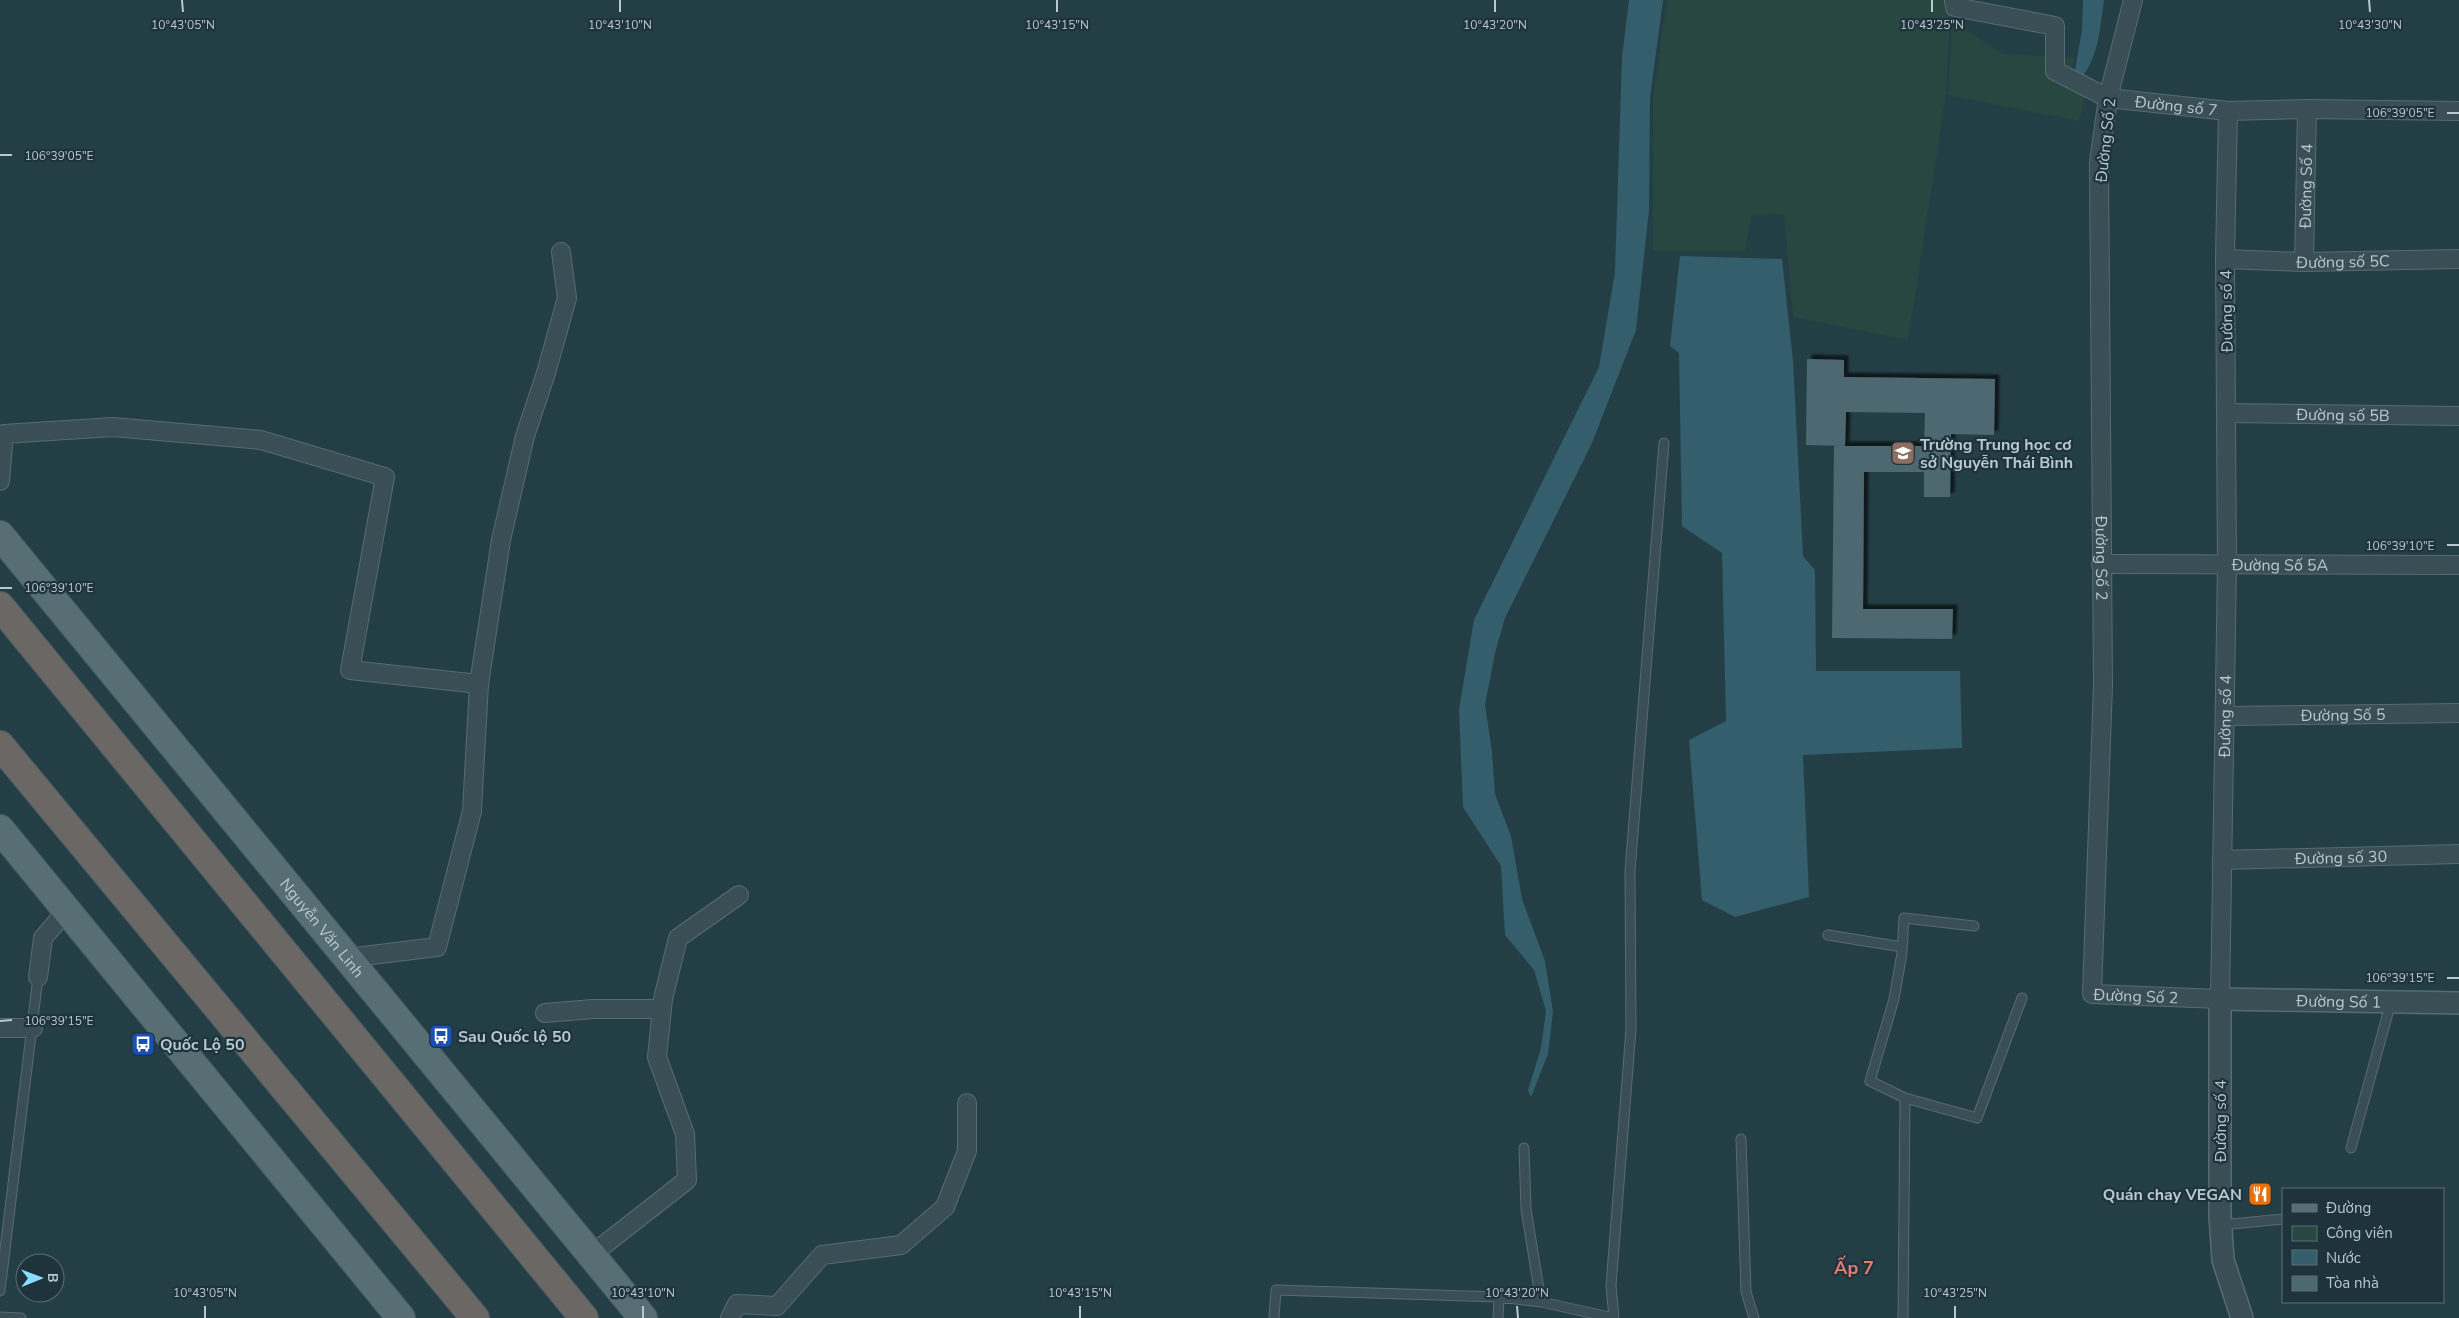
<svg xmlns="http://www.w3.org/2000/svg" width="2459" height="1318" font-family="'Nunito Sans',sans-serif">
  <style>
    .green { fill: #274740 }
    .water { fill: #355e6d }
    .building { fill: #4d6871; filter: url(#shadow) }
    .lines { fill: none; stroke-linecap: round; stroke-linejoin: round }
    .service-casing { stroke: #586b72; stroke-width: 11 }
    .minor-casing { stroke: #586b72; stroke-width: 20 }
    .tertiary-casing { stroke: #586b72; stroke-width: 24 }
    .primary-casing { stroke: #465a61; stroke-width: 30 }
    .trunk-casing { stroke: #475b63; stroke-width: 30 }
    .service { stroke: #394e55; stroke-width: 9 }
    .minor { stroke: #394e55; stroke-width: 18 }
    .tertiary { stroke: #394e55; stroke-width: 21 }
    .primary { stroke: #576e75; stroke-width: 28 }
    .trunk { stroke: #6a6765; stroke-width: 28 }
    .ticks { fill: none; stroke: #b7c8ce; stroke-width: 2 }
    .labels { text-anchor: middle; stroke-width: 4.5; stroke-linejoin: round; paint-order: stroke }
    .street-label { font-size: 16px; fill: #b7c8ce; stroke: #1e333b }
    .poi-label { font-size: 16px; font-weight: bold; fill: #b7c8ce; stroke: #1e333b; text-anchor: start }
    .neighbourhood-label { font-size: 18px; font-weight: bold; fill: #e57b6f; stroke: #1e333b }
    .ticks-label { font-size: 12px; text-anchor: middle; fill: #b7c8ce; stroke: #1e333b; stroke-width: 4.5; stroke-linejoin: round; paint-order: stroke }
  </style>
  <defs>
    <filter id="shadow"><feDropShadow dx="4.5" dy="-4.5" stdDeviation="1" flood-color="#0009"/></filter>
  </defs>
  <rect width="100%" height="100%" fill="#243e46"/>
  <path class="green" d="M 1667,0 L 1951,0 L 1946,94 L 1908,340 L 1793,317 L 1784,214 L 1752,215 L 1745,251 L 1653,251 L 1653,98 Z
    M 1953,21 L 2002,54 L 2074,58 L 2071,73 L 2088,85 L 2079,121 L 1948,95 Z"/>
  <path class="water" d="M 1629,0 L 1663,0 L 1650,97 L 1649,210 L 1636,330 L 1592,443 L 1505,618 L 1495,653 L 1485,705 L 1492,752 L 1495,794 L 1511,836 L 1522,899 L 1545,961 L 1553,1012 L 1548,1054 L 1531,1097 L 1528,1090 L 1541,1048 L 1546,1011 L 1534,970 L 1505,935 L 1501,866 L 1463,807 L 1459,709 L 1474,620 L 1599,367 L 1615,272 L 1622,57 Z
    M 2083,0 L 2104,0 C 2100,26 2099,60 2079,80 L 2074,76 L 2082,30 Z
    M 1680,256 L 1782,259 L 1793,361 L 1803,556 L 1815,570 L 1816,671 L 1960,671 L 1962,748 L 1803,755 L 1809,897 L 1735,917 L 1702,900 L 1689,740 L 1726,721 L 1722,553 L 1682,526 L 1679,353 L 1670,346 Z"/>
  <path class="building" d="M 1807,359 L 1844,360 L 1844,377 L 1995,379 L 1994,435 L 1951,434 L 1950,497 L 1924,497 L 1924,472 L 1864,472 L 1863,609 L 1953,609 L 1952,639 L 1832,638 L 1834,446 L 1924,446 L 1925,413 L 1846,412 L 1845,446 L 1806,445 Z"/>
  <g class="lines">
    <g class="service-casing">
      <path id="service" d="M 1974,926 L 1904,918 L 1902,953 L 1894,999 L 1870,1081 L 1905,1098 L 1977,1118 L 2022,998
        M 1828,935 L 1902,947
        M 1741,1139 L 1746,1292 L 1754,1318
        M 1524,1148 L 1526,1209 L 1541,1302
        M 2351,1148 L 2391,1002
        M 2221,1225 L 2283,1219
        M 0,1291 L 38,977
        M 0,1317 L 21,1318
        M 1274,1318 L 1276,1290 L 1499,1297 L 1541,1302 L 1614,1318
        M 1498,1318 L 1499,1297
        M 1614,1318 L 1611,1286 L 1631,1029 L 1630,871 L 1664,443
        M 1903,1318 L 1905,1098"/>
    </g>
    <g class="minor-casing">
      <g id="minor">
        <path id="s1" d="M 1954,0 L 1955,7 L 2055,26 L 2055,71 L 2108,98 L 2228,111 L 2307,109 L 2459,111"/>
        <path id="s2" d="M 2133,0 L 2108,98 L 2099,162 L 2103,685 L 2092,994 L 2220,999 L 2227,566 L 2225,259 L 2228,111"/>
        <path id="s3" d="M 2225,259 L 2304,262 L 2459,259"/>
        <path id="s4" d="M 2304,262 L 2307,109"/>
        <path id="s5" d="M 2227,413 L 2459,416"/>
        <path d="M 0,481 L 4,434 L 113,427 L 261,440 L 385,477 L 350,670 L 479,684"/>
        <path id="s6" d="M 2101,564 L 2459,565"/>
        <path id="s7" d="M 2225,716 L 2459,713"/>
        <path id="s8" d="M 2222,860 L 2459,854"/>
        <path d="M 347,958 L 437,947 L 472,811 L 479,684 L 501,540 L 525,436 L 546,373 L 567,298 L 561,252"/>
        <path d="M 38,977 L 43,938 L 67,910"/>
        <path d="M 545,1013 L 593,1009 L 662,1009"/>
        <path d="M 0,1028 L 33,1028"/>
        <path d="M 591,1255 L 687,1180 L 685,1134 L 657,1057 L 663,999 L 678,938 L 739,895"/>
        <path d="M 730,1318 L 737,1304 L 777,1306 L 822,1255 L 901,1245 L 945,1207 L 967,1151 L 967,1103"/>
      </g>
    </g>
    <g class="tertiary-casing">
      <g id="tertiary">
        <path id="s9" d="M 2242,1318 L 2223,1260 L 2220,1215 L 2220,999 L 2459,1003"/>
      </g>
    </g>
    <g class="primary-casing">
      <g id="primary">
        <path id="s10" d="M 0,535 L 643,1318"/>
        <path d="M 0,829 L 401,1318"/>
      </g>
    </g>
    <g class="trunk-casing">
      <path id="trunk" d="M 0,606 L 584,1318
        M 0,745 L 475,1318"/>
    </g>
    <use href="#service" class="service"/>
    <use href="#minor" class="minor"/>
    <use href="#tertiary" class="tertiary"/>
    <use href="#primary" class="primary"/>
    <use href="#trunk" class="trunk"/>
  </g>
  <path class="ticks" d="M 182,0 L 183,12M 620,0 L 620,12M 1057,0 L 1057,12M 1495,0 L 1495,12M 1932,0 L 1932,12M 2369,0 L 2370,12M 2447,113 L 2459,113M 0,155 L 12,155M 2447,545 L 2459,545M 0,588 L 12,588M 2447,978 L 2459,978M 0,1021 L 12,1020M 205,1306 L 205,1318M 643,1306 L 643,1318M 1080,1306 L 1080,1318M 1517,1306 L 1518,1318M 1955,1306 L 1955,1318"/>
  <defs>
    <g id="school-square" transform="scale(1.25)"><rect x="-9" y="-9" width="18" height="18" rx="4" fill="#8d6e63" stroke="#1e333b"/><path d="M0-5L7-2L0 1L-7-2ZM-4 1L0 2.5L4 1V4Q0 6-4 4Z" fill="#fff"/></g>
    <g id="bus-square" transform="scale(1.25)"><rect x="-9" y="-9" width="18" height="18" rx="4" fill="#1a4fb4" stroke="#1e333b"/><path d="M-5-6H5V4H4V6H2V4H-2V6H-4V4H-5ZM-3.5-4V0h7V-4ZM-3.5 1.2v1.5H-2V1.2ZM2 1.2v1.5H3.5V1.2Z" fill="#fff"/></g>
    <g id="restaurant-square" transform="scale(1.25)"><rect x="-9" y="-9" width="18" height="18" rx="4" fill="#e8710a" stroke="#1e333b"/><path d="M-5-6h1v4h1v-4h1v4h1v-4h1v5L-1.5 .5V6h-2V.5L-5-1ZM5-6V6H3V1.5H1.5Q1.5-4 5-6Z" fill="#fff"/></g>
  </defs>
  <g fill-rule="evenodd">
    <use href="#school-square" x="1903" y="453"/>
    <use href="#bus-square" x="441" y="1036"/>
    <use href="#bus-square" x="143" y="1044"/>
    <use href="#restaurant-square" x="2260" y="1194"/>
  </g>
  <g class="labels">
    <g class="street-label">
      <text dy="6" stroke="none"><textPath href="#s1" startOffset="282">Đường số 7</textPath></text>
      <text transform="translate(2105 140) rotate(-84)" y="6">Đường Số 2</text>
      <text dy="6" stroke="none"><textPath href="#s4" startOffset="76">Đường Số 4</textPath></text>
      <text dy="6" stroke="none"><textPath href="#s3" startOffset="118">Đường số 5C</textPath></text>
      <text transform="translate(2226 311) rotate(-91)" y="6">Đường số 4</text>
      <text dy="6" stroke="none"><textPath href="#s5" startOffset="116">Đường số 5B</textPath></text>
      <text dy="6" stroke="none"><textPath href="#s2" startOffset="562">Đường Số 2</textPath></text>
      <text dy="6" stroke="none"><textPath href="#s6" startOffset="179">Đường Số 5A</textPath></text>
      <text dy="6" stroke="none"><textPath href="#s7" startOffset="118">Đường Số 5</textPath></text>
      <text dy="6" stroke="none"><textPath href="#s2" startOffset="1409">Đường số 4</textPath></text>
      <text dy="6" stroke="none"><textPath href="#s8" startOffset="119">Đường số 30</textPath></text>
      <text dy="6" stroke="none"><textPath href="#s10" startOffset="508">Nguyễn Văn Linh</textPath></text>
      <text dy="6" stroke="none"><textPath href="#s2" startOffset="1042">Đường Số 2</textPath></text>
      <text dy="6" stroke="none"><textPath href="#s9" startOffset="441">Đường Số 1</textPath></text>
      <text transform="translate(2220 1121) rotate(-90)" y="6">Đường số 4</text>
    </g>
    <g class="poi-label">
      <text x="1920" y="450">Trường Trung học cơ<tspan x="1920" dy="18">sở Nguyễn Thái Bình</tspan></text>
      <text x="458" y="1042">Sau Quốc lộ 50</text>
      <text x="160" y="1050">Quốc Lộ 50</text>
      <text x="2242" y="1200" text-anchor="end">Quán chay VEGAN</text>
    </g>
    <g class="neighbourhood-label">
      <text x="1854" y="1274">Ấp 7</text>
    </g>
  </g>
  <g class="ticks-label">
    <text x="183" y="29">10°43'05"N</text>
    <text x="620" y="29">10°43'10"N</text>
    <text x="1057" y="29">10°43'15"N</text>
    <text x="1495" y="29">10°43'20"N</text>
    <text x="1932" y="29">10°43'25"N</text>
    <text x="2370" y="29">10°43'30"N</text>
    <text x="2400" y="117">106°39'05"E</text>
    <text x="59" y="160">106°39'05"E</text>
    <text x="2400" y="550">106°39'10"E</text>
    <text x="59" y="592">106°39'10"E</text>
    <text x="2400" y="982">106°39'15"E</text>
    <text x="59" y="1025">106°39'15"E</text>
    <text x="205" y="1297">10°43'05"N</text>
    <text x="643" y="1297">10°43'10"N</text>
    <text x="1080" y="1297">10°43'15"N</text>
    <text x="1517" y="1297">10°43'20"N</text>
    <text x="1955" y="1297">10°43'25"N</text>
  </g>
  <rect x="2282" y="1188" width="162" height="115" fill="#1e333b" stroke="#5b6f76"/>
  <rect x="2292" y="1204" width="25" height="8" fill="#576e75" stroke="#5b6f76"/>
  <text x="2326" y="1213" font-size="15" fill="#b7c8ce">Đường</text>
  <rect x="2292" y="1226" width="25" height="15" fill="#274740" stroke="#5b6f76"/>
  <text x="2326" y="1238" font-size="15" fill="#b7c8ce">Công viên</text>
  <rect x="2292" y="1250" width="25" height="15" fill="#355e6d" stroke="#5b6f76"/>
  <text x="2326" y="1263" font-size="15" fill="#b7c8ce">Nước</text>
  <rect x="2292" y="1276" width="25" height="15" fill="#4d6871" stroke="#5b6f76"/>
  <text x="2326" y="1288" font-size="15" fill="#b7c8ce">Tòa nhà</text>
  <g transform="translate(40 1278) rotate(89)"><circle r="24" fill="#1e333b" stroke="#5b6f76"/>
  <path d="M0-4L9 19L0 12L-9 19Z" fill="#8bdeff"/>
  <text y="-8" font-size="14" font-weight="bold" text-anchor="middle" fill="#b7c8ce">B</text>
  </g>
</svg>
